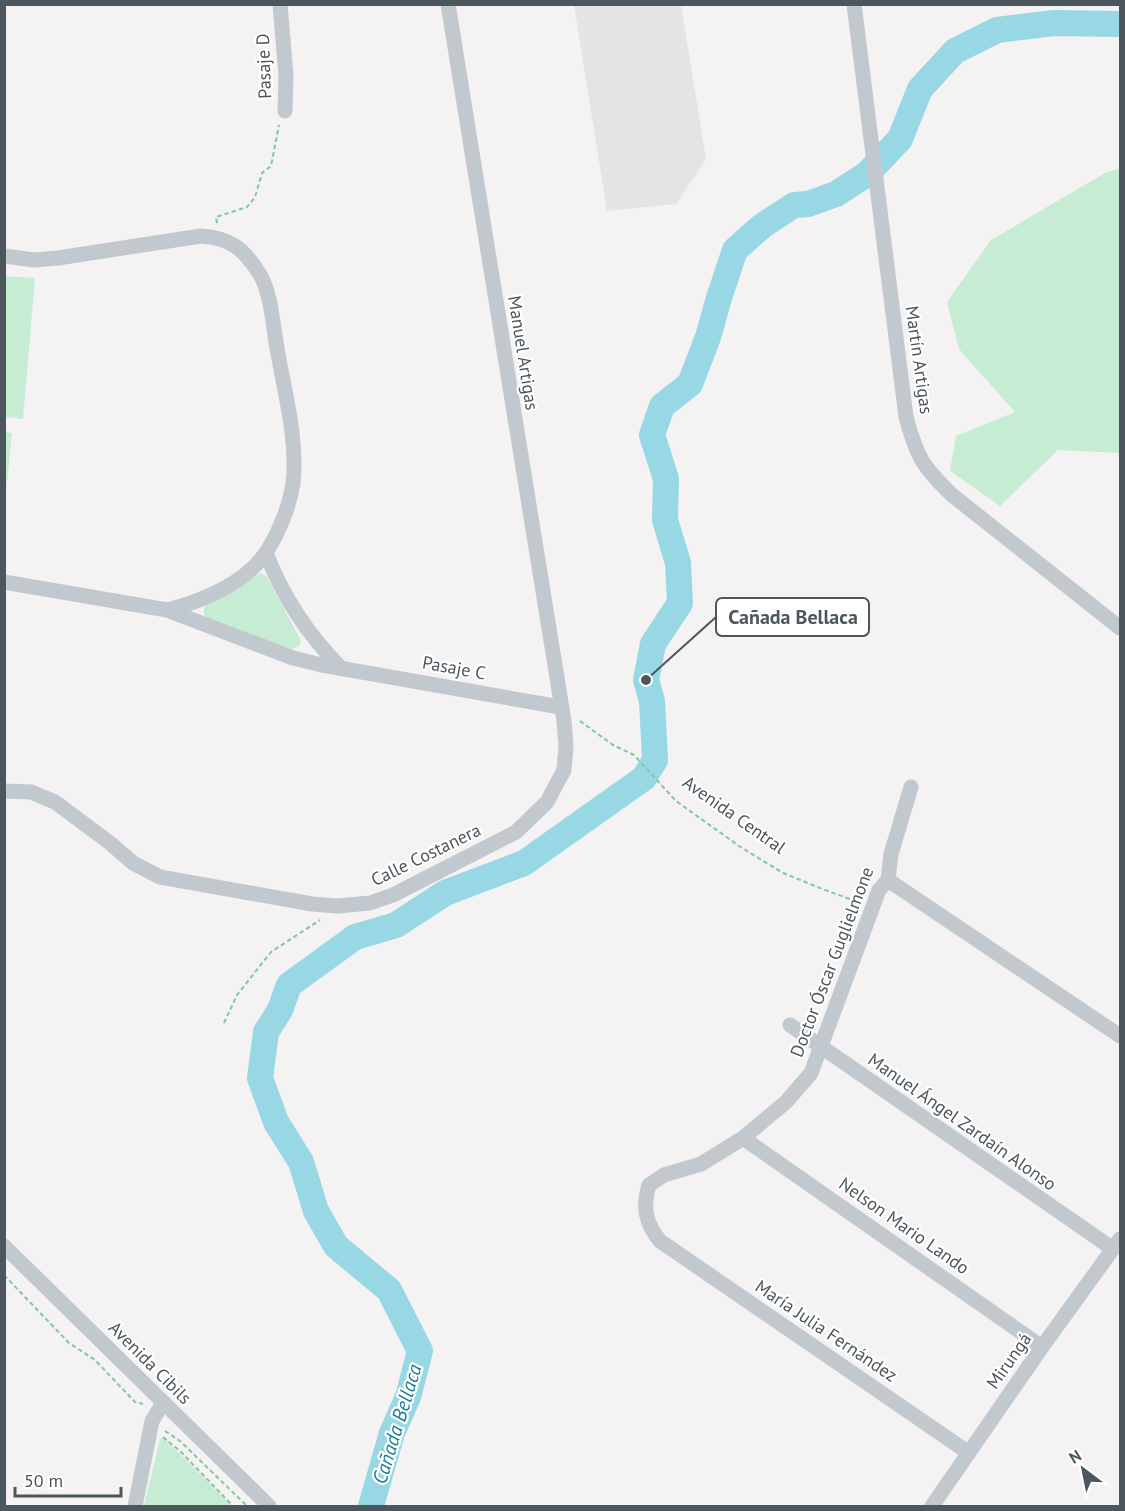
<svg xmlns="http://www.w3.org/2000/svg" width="1125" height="1511" font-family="'PT Sans',sans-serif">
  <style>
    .education { fill: #e5e3e3 }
    .green { fill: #c6ecd3 }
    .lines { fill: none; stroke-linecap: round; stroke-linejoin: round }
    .river { stroke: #97d8e4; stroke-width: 26 }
    .path { stroke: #81c7a1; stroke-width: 2; stroke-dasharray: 4.5 3; stroke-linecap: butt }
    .minor { stroke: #c1c9ce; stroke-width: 15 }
    .labels { text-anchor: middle; stroke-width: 4.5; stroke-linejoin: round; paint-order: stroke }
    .street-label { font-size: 18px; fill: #4b565d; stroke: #fff }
    .water-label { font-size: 20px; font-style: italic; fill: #1a7e92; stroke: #fff }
    .leader { fill: none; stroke: #4b565d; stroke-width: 2 }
    .callout-dot { fill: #4b565d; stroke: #fff; stroke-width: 2 }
    .callout { fill: #fff; stroke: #4b565d; stroke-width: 2 }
    .callout-label { font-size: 20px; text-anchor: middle; font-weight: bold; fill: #4b565d }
  </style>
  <rect width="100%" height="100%" fill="#f4f2f2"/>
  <path class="education" d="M 574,5 L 681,5 L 706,159 L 676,204 L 607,211 Z"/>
  <path class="green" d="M 1120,168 L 1120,453 L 1058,450 L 1000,506 L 950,471 L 956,436 L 1015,412 L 959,349 L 947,302 L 991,240 L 1105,173 Z
    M 4,276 L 35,278 L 23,419 L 5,417 Z
    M 5,432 L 12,433 L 5,502 L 4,432 Z
    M 261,573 L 267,577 L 300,639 L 301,642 L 298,647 L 289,650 L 204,617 L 204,607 L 211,600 Z
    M 163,1437 L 232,1506 L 144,1506 L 160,1439 Z"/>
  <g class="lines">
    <path class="river" d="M 371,1506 L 392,1433 L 408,1397 L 420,1351 L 389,1290 L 336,1246 L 316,1211 L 301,1162 L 276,1122 L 260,1078 L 266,1032 L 280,1010 L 289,985 L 355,937 L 396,925 L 445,893 L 524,863 L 644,778 L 655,760 L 652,701 L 646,680 L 653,644 L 680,603 L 678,563 L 665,520 L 666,479 L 652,435 L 662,406 L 690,384 L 708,337 L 719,298 L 735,250 L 762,226 L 794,205 L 808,204 L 836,194 L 867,174 L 900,139 L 920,89 L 955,51 L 997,30 L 1054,23 L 1120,24"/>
    <path class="path" d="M 217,223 L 216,217 L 247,207 L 255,197 L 262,173 L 271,166 L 279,125
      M 580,721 L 613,745 L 634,755 L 676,801 L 739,846 L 783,873 L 825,890 L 858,902
      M 224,1023 L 237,995 L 271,952 L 320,920
      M 4,1275 L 69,1343 L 95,1360 L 135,1402 L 143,1404
      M 165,1431 L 180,1441 L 247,1506
      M 163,1437 L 181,1452 L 233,1506"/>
    <path class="minor" d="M 280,4 L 286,75 L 285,111
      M 854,4 L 906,417 C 917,457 922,466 952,495 L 1120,628
      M 4,256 L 34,260 L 58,258 L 201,236 C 230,238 243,248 259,273 C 271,291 273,326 277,348 C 284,391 298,439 293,483 C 290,505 279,532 267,551 C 246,583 203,601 167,610 L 4,582
      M 266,553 C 283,597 308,635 341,668
      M 167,610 L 293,658 L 322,665 L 560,707
      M 911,787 L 891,854 L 888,880 L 879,890 L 811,1073 L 786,1102 L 743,1138 L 701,1164 L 664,1175 L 649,1185 C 642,1207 646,1224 660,1241 L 969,1453
      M 4,791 L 31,792 L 55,802 L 110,843 L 133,863 L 160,877 L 312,904 L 338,906 L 370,903 L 393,895 L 516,832 L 547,802 L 564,770 L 566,747 L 564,721 L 448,4
      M 888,880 L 1120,1036
      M 790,1025 L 1113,1249
      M 743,1138 L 1042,1347
      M 4,1246 L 269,1506
      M 135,1506 L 152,1421 L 163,1403
      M 932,1506 L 1042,1347 L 1120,1239"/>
  </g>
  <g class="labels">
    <g class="street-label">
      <text transform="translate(264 66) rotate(-92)" y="6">Pasaje D</text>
      <text transform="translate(523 353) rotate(81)" y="6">Manuel Artigas</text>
      <text transform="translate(919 360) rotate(82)" y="6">Martín Artigas</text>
      <text transform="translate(454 668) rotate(10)" y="6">Pasaje C</text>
      <text transform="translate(734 815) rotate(35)" y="6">Avenida Central</text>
      <text transform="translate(426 855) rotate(-26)" y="6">Calle Costanera</text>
      <text transform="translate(832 962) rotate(-69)" y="6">Doctor Óscar Guglielmone</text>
      <text transform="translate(962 1122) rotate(35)" y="6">Manuel Ángel Zardaín Alonso</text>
      <text transform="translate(904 1226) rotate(35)" y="6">Nelson Mario Lando</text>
      <text transform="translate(826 1331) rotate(34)" y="6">María Julia Fernández</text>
      <text transform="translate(1009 1361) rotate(-55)" y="6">Mirungá</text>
      <text transform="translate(150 1363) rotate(45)" y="6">Avenida Cibils</text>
    </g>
    <g class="water-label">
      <text transform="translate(397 1424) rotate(-73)" y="7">Cañada Bellaca</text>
    </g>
  </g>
  <path class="leader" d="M646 680L716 617"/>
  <circle class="callout-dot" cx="646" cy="680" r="6"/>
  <rect class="callout" x="716" y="598" width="153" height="38" rx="6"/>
  <g class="callout-label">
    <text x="793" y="624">Cañada Bellaca</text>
  </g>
  <rect width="1125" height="1511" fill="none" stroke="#4b565d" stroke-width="12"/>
  <g transform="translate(1083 1469) rotate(328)" stroke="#ffffff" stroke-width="4.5" paint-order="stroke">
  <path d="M0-4.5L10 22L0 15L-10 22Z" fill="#4b565d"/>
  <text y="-9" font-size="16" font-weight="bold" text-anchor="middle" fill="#4b565d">N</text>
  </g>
  <path d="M15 1487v9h106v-9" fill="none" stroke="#4b565d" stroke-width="3"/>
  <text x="24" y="1487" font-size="18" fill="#4b565d" stroke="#ffffff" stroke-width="4.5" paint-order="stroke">50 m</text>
</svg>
